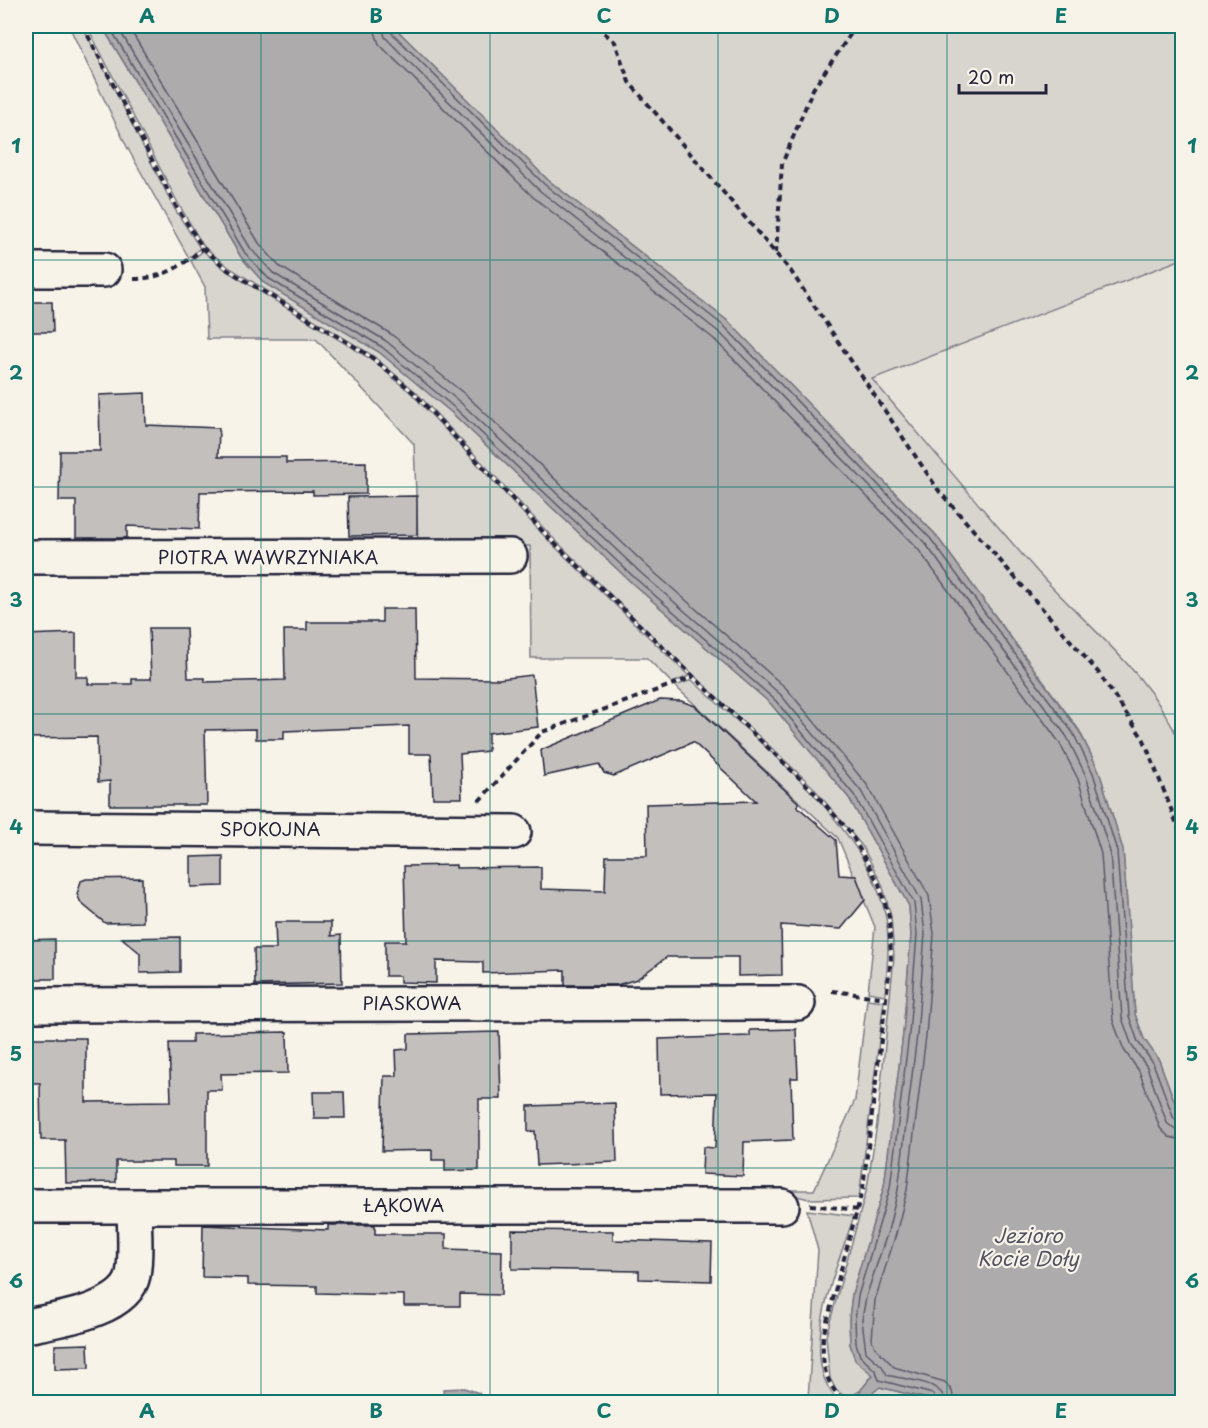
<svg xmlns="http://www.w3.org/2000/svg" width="1208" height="1428" font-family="'Playpen Sans',sans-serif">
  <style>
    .built { fill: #e7e3db }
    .green { fill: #d8d5cf; stroke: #7d7c85; stroke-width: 1.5 }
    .water { fill: #aeabad; stroke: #76747f; stroke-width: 1.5 }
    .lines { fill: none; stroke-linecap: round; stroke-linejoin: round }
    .shore { stroke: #5a5969; stroke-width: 1.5 }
    .stream { stroke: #76747f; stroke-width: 9 }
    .building { fill: #c2bfbd; stroke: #22223b; stroke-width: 1.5 }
    .minor-casing { stroke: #22223b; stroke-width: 38 }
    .path { stroke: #22223b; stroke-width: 4; stroke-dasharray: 6 4.5; stroke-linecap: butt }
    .minor { stroke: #f7f3e8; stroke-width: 33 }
    .grid { fill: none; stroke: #0f766e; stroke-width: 1.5; stroke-opacity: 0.55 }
    .labels { text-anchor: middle; stroke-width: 4.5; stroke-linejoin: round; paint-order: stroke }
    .street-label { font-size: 18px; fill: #22223b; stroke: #f7f3e8 }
    .water-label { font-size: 20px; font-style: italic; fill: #535263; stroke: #f7f3e8 }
    .neatline { fill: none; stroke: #0f766e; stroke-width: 2 }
    .grid-label { font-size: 20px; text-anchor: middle; font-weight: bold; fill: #0f766e }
  </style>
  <rect width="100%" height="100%" fill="#f7f3e8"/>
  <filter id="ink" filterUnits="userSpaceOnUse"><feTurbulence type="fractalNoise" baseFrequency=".0167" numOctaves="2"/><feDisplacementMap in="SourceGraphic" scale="12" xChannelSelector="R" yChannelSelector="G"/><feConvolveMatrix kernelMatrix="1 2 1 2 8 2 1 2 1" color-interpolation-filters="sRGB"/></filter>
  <g filter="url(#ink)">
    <path class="built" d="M 568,26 L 1182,26 L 1182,747 L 1171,720 L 1133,668 L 1037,571 Z"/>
    <path class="green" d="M 69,26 L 80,26 L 86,33 L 174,208 L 200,248 L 189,258 L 127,147 Z
      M 87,26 L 102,26 L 241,257 L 264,283 L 379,352 L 452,413 L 633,584 L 771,704 L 849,798 L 909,906 L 911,935 L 903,1034 L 884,1187 L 852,1294 L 849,1319 L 850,1344 L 873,1375 L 860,1391 L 847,1398 L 836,1390 L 830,1378 L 826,1336 L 867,1188 L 877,1124 L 894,957 L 891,916 L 882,884 L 862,846 L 812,786 L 669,652 L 552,537 L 414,390 L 372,355 L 230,268 L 204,247 L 179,205 Z
      M 393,26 L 1182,26 L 1182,259 L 872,379 C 926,442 980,507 1035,569 C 1087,627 1152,674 1182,747 L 1182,1122 L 1159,1060 L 1144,1039 L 1135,1014 L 1123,850 L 1099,771 L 1079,730 L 935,534 L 729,322 L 548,180 Z
      M 203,251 L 228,272 L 369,358 L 411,393 L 549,541 L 689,676 L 672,683 L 647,658 L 531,658 L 530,546 L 418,543 L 414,444 L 316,339 L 207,339 L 205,287 L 191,261 Z
      M 692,680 C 758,742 869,826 886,918 C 890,943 887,970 885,995 L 868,992 L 875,927 L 838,838 L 675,686 Z
      M 867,999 L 884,1001 L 859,1198 L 809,1199 L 773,1190 L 814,1190 L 855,1100 Z
      M 807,1210 L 854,1216 C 838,1266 794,1361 840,1402 L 795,1402 L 808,1399 L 818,1250 Z
      M 879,1387 L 932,1400 L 959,1402 L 862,1402 Z"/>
    <path class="water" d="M 102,26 L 393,26 L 548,180 L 729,322 L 935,534 L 1079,731 L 1099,771 L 1123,850 L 1135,1014 L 1144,1039 L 1159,1060 L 1182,1122 L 1182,1402 L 959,1402 L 932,1400 L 880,1387 L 865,1399 L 859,1399 L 860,1391 L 873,1375 L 855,1360 L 850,1344 L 849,1319 L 852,1294 L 884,1187 L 903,1034 L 911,935 L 909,906 L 849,798 L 771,704 L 633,584 L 452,413 L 379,352 L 264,283 L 241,257 Z
      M 464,1388 L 479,1393 L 485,1402 L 444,1402 L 443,1389 Z"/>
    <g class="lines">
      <path class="shore" d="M 109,26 L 245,253 L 268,278 L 382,347 L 456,409 L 636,579 L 775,700 L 854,795 L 914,903 L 917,935 L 909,1034 L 890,1188 L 858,1296 L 855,1320 L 856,1343 L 860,1356 L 876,1371 L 879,1380 L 933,1394 L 937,1402
        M 117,26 L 251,249 L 273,273 L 386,341 L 461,403 L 642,574 L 780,694 L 861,791 L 921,900 L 925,934 L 917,1035 L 898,1190 L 888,1231 L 866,1297 L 862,1320 L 866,1352 L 882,1366 L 887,1375 C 904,1380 943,1380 945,1402
        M 128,26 L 259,243 L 279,266 L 391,334 L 467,396 L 648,567 L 786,688 L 868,786 L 929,896 L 934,934 L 926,1036 L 907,1190 L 896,1234 L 875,1300 L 872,1340 L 875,1347 L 894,1367 L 945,1382 L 952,1391 L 954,1402
        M 373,26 L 379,44 L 533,197 L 714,339 L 918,549 L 1059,742 L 1078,779 L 1101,854 L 1113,1021 L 1124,1050 L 1139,1071 L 1160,1128 L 1169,1137 L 1182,1140
        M 382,26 L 385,37 L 432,85 L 539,190 L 720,333 L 925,543 L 1067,737 L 1086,776 L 1110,852 L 1122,1018 L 1132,1046 L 1147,1067 L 1167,1123 L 1174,1129 L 1182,1131
        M 389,26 L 391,32 L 544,184 L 725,327 L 930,538 L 1073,733 L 1093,773 L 1117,851 L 1129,1016 L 1138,1042 L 1153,1063 L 1174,1119 L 1182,1123"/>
      <path class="stream" d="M 855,1402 L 859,1399"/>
    </g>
    <path class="building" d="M 26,302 L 52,302 L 53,332 L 26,332 Z
      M 145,393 L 146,425 L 219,428 L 218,457 L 286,457 L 286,463 L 366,462 L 366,494 L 313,495 L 313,491 L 200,492 L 199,529 L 127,526 L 127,538 L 76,538 L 76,501 L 59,501 L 60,451 L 100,451 L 99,395 Z
      M 417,496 L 417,535 L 349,536 L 348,497 Z
      M 382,609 L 415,609 L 416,678 L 499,679 L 532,675 L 538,727 L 488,733 L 488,751 L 460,754 L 462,798 L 433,798 L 431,754 L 409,754 L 409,726 L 284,731 L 284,739 L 256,739 L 256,729 L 205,730 L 207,805 L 110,805 L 110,781 L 98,782 L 97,737 L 26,738 L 26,635 L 76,633 L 76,677 L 88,677 L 88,684 L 132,684 L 132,679 L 151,679 L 149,628 L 186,628 L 188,678 L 205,678 L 205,682 L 285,680 L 284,630 L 307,630 L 307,622 L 382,622 Z
      M 660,700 L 681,701 L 695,706 L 799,803 L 797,806 L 836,840 L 839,875 L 856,876 L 865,900 L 841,929 L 781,925 L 782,975 L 738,976 L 738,957 L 667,957 L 637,979 L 617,985 L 565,985 L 565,970 L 483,973 L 483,962 L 436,961 L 436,983 L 400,982 L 400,976 L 385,976 L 385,941 L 406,941 L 404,866 L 456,865 L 456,868 L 541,867 L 541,889 L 605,891 L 606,856 L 647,856 L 646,804 L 756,801 L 693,742 L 614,776 L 604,773 L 599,764 L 544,776 L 541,750 Z
      M 223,856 L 223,886 L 191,887 L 191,857 Z
      M 142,878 L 143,922 L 105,923 L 81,903 L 77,894 L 81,881 L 86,879 Z
      M 275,922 L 331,922 L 331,936 L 341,935 L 342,983 L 255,985 L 254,949 L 276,949 Z
      M 180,937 L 180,972 L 140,973 L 140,953 L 122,938 Z
      M 55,939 L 55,979 L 26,979 L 26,940 Z
      M 796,1029 L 798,1078 L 791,1078 L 793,1140 L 744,1142 L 743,1176 L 702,1174 L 703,1147 L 715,1148 L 717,1093 L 660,1094 L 659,1039 L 750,1036 L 750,1030 Z
      M 287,1032 L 288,1073 L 221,1074 L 222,1090 L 207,1090 L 207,1166 L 174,1166 L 174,1161 L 116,1161 L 116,1182 L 66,1183 L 65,1140 L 41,1140 L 40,1083 L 29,1083 L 28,1038 L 86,1038 L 86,1102 L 171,1101 L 169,1043 L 192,1043 L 192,1034 Z
      M 499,1032 L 501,1099 L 479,1099 L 479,1170 L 445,1171 L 445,1160 L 432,1160 L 432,1150 L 382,1151 L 384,1076 L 397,1076 L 396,1050 L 408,1049 L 408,1034 Z
      M 313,1092 L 344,1092 L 345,1118 L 314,1118 Z
      M 615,1103 L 617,1162 L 537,1165 L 535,1131 L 528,1132 L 528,1106 Z
      M 203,1225 L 328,1230 L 328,1225 L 375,1225 L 375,1234 L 446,1234 L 446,1249 L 502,1251 L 501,1295 L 460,1294 L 460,1306 L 404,1306 L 404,1295 L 317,1293 L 317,1286 L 248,1285 L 248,1278 L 202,1277 Z
      M 512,1230 L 613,1231 L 613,1240 L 712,1243 L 711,1281 L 639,1279 L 639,1271 L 512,1269 Z
      M 88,1344 L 89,1368 L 55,1369 L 55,1345 Z"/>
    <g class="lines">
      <g class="minor-casing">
        <path id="minor" d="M 26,270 L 104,270
          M 26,557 L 510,556
          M 26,828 L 514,832
          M 26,1005 L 798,1003
          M 26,1206 L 782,1206
          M 26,1326 C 55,1320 126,1311 133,1275 C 137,1253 134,1228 134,1206"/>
      </g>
      <path class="path" d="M 83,26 L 177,208 L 203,248 L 228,270 L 370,356 L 413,392 L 549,538 L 810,788 L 850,832 L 879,884 L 889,917 L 891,958 L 863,1188 L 823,1336 C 822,1364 824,1383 845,1402
        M 596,26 L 615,42 L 629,82 L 790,270 L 939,491 L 1098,672 L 1144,740 L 1182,837
        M 776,253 L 782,164 L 813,89 L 856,26
        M 134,279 C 164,278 181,267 203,248
        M 479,801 L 542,732 L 693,677
        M 832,991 L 887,998
        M 810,1205 L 859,1210"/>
      <use href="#minor" class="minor"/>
    </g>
  </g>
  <path class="grid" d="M 261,26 L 261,1402M 490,26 L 490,1402M 718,26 L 718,1402M 947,26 L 947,1402M 26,260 L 1182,260M 26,487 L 1182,487M 26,714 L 1182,714M 26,941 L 1182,941M 26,1168 L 1182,1168"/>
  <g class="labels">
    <g class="street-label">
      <text x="268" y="564">PIOTRA WAWRZYNIAKA</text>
      <text x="270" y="836">SPOKOJNA</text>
      <text x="412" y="1010">PIASKOWA</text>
      <text x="404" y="1212">ŁĄKOWA</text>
    </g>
    <g class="water-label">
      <text x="1028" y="1243">Jezioro<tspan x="1028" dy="23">Kocie Doły</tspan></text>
    </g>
  </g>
  <rect width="1208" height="1428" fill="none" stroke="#f7f3e8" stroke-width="66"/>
  <path d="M959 84v9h87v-9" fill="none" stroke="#22223b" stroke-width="3"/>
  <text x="968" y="84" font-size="18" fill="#22223b" stroke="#f7f3e8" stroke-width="4.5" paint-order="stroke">20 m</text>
  <rect x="33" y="33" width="1142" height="1362" class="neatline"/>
  <g class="grid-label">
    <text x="147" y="23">A</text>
    <text x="376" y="23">B</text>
    <text x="604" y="23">C</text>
    <text x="832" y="23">D</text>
    <text x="1061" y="23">E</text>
    <text x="16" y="153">1</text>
    <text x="1192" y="153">1</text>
    <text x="16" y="380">2</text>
    <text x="1192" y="380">2</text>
    <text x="16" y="607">3</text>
    <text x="1192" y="607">3</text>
    <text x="16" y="834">4</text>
    <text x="1192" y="834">4</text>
    <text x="16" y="1061">5</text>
    <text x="1192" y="1061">5</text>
    <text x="16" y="1288">6</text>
    <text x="1192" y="1288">6</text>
    <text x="147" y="1418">A</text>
    <text x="376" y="1418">B</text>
    <text x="604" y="1418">C</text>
    <text x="832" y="1418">D</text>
    <text x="1061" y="1418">E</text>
  </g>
</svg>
